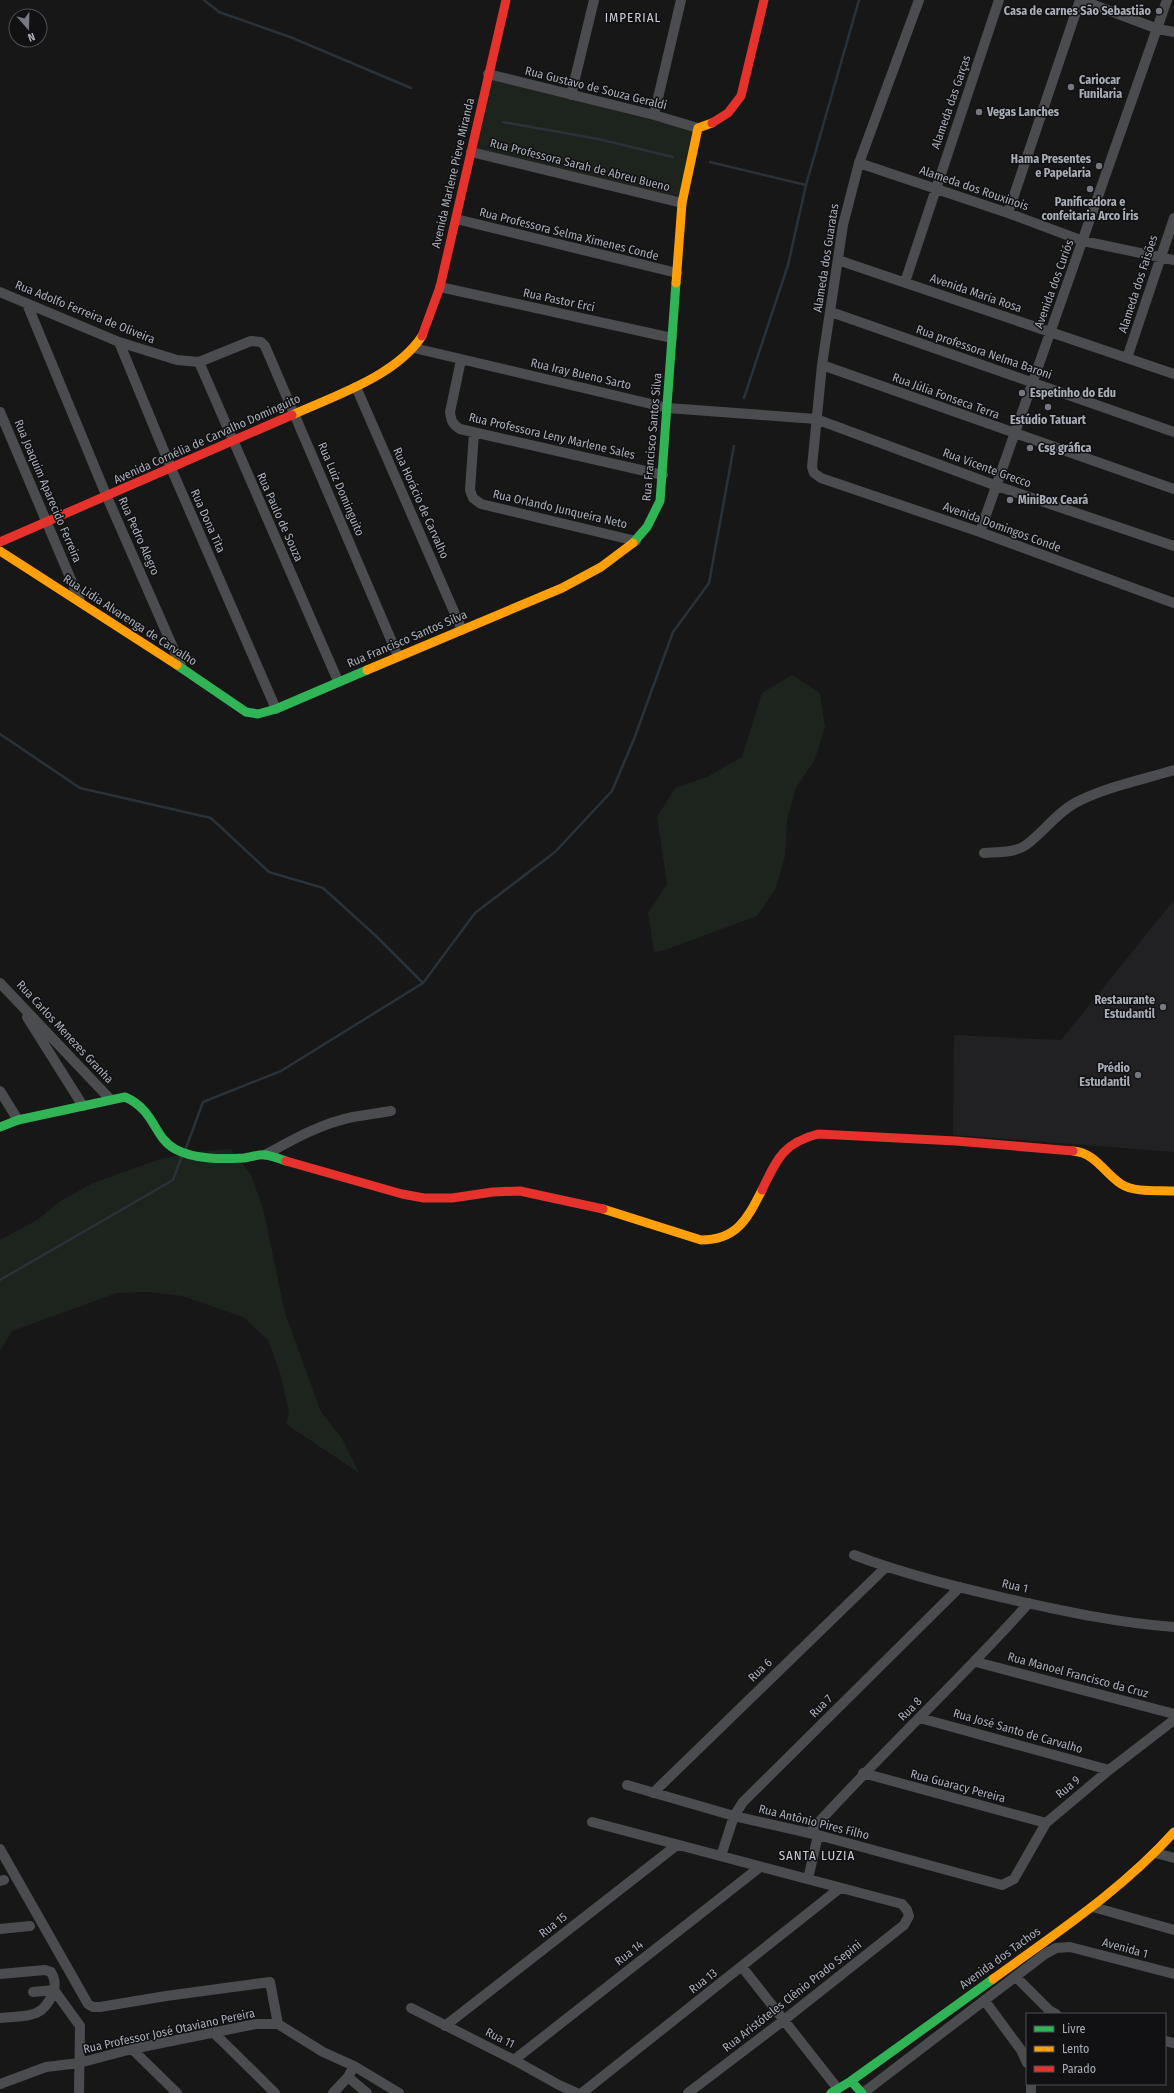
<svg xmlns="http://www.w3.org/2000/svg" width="1174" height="2093" font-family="'Fira Sans Condensed',sans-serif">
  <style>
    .built { fill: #212123 }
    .green { fill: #1d241e }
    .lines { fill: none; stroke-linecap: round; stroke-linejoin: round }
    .stream { stroke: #2a3239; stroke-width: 2.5 }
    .street { stroke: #4b4c50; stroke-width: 10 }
    .fast { stroke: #30b455; stroke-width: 9 }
    .slow { stroke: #ff9f0a; stroke-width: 9 }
    .jam { stroke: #e5322d; stroke-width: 9 }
    .poi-dot { fill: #757880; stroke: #111113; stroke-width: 1.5 }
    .labels { text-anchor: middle; stroke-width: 3; stroke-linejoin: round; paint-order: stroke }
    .poi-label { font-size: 12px; font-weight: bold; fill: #a8adb8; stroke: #111113; text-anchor: start }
    .street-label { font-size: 12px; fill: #a8adb8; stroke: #111113 }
    .neighbourhood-label { font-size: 13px; letter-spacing: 1px; fill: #c9ccd4; stroke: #111113 }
  </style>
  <rect width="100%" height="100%" fill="#171717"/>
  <path class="built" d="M 1174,900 L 1174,1152 L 953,1135 L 954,1035 L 1061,1040 Z"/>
  <path class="green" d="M 491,78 L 694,131 L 679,200 L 476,149 Z
    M 792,675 L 820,693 L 825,727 L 815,759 L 796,788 L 787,820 L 785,856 L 776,888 L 757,916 L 662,951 L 654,952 L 648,913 L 667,884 L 657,817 L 675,788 L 707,777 L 742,757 L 762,693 Z
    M 231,1149 L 251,1175 L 263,1208 L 285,1313 L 321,1412 L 341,1437 L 359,1473 L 286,1424 L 289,1413 L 280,1373 L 268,1340 L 243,1317 L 182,1296 L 149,1292 L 117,1293 L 12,1331 L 0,1351 L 0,1240 L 37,1220 L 62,1200 L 93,1183 L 160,1159 L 195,1152 Z"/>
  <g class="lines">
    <path class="stream" d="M 204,0 L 219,12 L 290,37 L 411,88
      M 503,122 L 598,139 L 673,157
      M 710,162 L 806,185
      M 744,398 L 788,265 L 806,185 L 859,0
      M 0,734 L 80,788 L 211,818 L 269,872 L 323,888 L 376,936 L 423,983
      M 186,1148 L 203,1102 L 281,1071 L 423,983 L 475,913 L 555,852 L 612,791 L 634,739 L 673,632 L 709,583 L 734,446
      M 0,1280 L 173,1180 L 182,1156"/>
    <path class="street" d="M 919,0 L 859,163 L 843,225 L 822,365 L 812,467 L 814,473 L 821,478 L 980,532 L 1174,603
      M 1081,0 L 1158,29 L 1174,32
      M 488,74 L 654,115 L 698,128
      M 571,95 L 594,0
      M 654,115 L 681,0
      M 471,152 L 682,203
      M 859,163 L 1008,213 L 1083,241 L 1174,260
      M 1008,213 L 1080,0
      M 456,219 L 677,273
      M 838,260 L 1174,374
      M 905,282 L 999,0
      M 440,287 L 672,338
      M 0,292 L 119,342 L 177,360 L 199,362 L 251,341 L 261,342 L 265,346 L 398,656
      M 27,304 L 107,497 L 182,668
      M 831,312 L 1174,432
      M 119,342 L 171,468 L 276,709
      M 414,348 L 668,408 L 816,419 L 997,486 L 1174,546
      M 1127,358 L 1174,218
      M 461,360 L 450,412 C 451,420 452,424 460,429 L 663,475
      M 199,362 L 338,681
      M 822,365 L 1174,489
      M 356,387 L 462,630
      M 0,412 L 80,601
      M 474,433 L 470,490 L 473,498 L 481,504 L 636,541
      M 980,532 L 1167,0
      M 984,853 C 997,852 1015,853 1026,845 C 1044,832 1055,814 1075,803 C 1105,787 1142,780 1174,770
      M 0,983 L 110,1099
      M 27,1017 L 83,1106
      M 0,1091 L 18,1120
      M 265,1155 C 292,1140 322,1123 353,1117 C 366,1115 378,1113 391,1111
      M 854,1555 C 904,1574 957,1587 1009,1599 C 1064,1611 1118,1623 1174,1627
      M 976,1662 L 1174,1714
      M 920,1718 L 1109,1770
      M 863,1773 L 1046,1823
      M 627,1785 L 734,1816 L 818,1835 L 1002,1885 L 1014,1879 L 1046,1823 L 1109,1770 L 1174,1720
      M 653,1793 L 886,1567
      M 592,1822 L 902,1904 L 907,1910 L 909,1916 L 904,1925 L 784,2020 L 688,2093
      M 809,1833 C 880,1754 958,1682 1029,1603
      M 0,1849 L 88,2004 L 93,2007 L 100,2007 L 166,1996 L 270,1982 L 278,2024
      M 1155,1853 L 1174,1858
      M 721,1856 L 734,1816 L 743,1802 L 960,1587
      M 808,1879 L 818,1835
      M 0,1881 L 4,1880
      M 1093,1907 L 1174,1930
      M 0,1929 L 30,1926
      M 742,1967 L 838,2089
      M 0,1974 L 45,1970 L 51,1972 C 55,1979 56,1986 53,1993 C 42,2020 26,2015 0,2018
      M 1016,1977 L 1049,2010 L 1056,2014
      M 33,1992 L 54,1990 L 80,2026 L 79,2093
      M 985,2001 L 1021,2050 L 1027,2063
      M 411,2008 L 514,2060 L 559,2085 L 577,2093
      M 445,2026 L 677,1845
      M 214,2033 L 275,2093
      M 1165,2041 L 1174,2043
      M 132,2049 L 177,2093
      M 514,2060 L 760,1867
      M 348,2077 L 367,2093
      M 0,2084 L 46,2067 L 79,2063 L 132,2049 L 256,2024 L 278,2024 L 323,2052 L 354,2066 L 399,2093
      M 333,2093 L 348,2077 L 354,2066
      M 582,2093 L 840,1888
      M 863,2093 L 1045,1954 L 1056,1948 L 1070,1947 L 1174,1974
      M 1031,2093 L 1031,2084"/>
    <path class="fast" d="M 633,543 L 647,527 L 660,501 L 676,283
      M 177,665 L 246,712 L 258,714 L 276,709 L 367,670
      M 0,1127 L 18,1120 L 125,1097 C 155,1110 154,1138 175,1149 C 195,1160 223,1159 244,1158 C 251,1157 259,1154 266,1155 C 272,1156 280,1159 286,1161
      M 851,2081 L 862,2093
      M 831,2093 L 851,2081 L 993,1979"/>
    <path class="slow" d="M 676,283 L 682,203 L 698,128 L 712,123
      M 292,415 C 334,396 396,376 422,336
      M 0,551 L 177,665
      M 367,670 L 562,588 L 601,567 L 633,543
      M 1073,1151 C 1096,1153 1104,1173 1121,1184 C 1135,1193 1158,1190 1174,1191
      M 603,1209 L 701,1240 C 737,1240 747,1219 762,1190
      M 993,1979 C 1056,1933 1122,1890 1174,1832"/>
    <path class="jam" d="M 712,123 L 728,113 L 741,96 L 764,0
      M 422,336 L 440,287 L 506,0
      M 0,542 L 292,415
      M 286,1161 L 402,1194 L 424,1198 L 452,1198 L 493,1192 L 520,1191 L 603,1209
      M 762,1190 C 777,1159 783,1143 818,1134 L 956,1141 L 1073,1151"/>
  </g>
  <g class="poi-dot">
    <circle cx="1159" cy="11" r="4"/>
    <circle cx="1071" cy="87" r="4"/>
    <circle cx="979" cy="112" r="4"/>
    <circle cx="1099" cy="166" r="4"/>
    <circle cx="1090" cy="189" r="4"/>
    <circle cx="1022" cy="393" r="4"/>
    <circle cx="1048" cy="407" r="4"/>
    <circle cx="1030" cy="448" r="4"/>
    <circle cx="1010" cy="500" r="4"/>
    <circle cx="1163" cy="1007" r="4"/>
    <circle cx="1138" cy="1075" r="4"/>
  </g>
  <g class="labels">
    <g class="poi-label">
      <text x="1151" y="15" text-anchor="end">Casa de carnes São Sebastião</text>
      <text x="1079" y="84">Cariocar<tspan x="1079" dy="14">Funilaria</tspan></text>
      <text x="987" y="116">Vegas Lanches</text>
      <text x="1091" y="163" text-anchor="end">Hama Presentes<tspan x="1091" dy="14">e Papelaria</tspan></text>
      <text x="1090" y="206" text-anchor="middle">Panificadora e<tspan x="1090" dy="14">confeitaria Arco Íris</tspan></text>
      <text x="1030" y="397">Espetinho do Edu</text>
      <text x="1048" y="424" text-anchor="middle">Estúdio Tatuart</text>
      <text x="1038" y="452">Csg gráfica</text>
      <text x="1018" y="504">MiniBox Ceará</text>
      <text x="1155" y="1004" text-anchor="end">Restaurante<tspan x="1155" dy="14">Estudantil</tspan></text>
      <text x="1130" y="1072" text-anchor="end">Prédio<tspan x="1130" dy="14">Estudantil</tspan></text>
    </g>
    <g class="street-label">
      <text transform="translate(596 88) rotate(14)" y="4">Rua Gustavo de Souza Geraldi</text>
      <text transform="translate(951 102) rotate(-71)" y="4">Alameda das Garças</text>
      <text transform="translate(580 165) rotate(14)" y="4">Rua Professora Sarah de Abreu Bueno</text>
      <text transform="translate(453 173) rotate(-77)" y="4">Avenida Marlene Pieve Miranda</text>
      <text transform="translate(974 188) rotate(19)" y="4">Alameda dos Rouxinois</text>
      <text transform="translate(569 234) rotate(14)" y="4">Rua Professora Selma Ximenes Conde</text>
      <text transform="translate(826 258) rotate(-81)" y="4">Alameda dos Guaratas</text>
      <text transform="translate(1054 284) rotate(-70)" y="4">Avenida dos Curiós</text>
      <text transform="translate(1138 284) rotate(-72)" y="4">Alameda dos Faisões</text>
      <text transform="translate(976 293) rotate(19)" y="4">Avenida Maria Rosa</text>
      <text transform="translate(559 300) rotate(12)" y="4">Rua Pastor Erci</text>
      <text transform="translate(85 312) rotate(22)" y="4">Rua Adolfo Ferreira de Oliveira</text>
      <text transform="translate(984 352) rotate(19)" y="4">Rua professora Nelma Baroni</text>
      <text transform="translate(581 374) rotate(13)" y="4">Rua Iray Bueno Sarto</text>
      <text transform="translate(946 396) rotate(20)" y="4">Rua Júlia Fonseca Terra</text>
      <text transform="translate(552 436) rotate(13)" y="4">Rua Professora Leny Marlene Sales</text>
      <text transform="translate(652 437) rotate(-85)" y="4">Rua Francisco Santos Silva</text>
      <text transform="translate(207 439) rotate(-24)" y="4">Avenida Cornélia de Carvalho Dominguito</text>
      <text transform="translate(987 468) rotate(20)" y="4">Rua Vicente Grecco</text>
      <text transform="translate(341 489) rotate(67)" y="4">Rua Luiz Dominguito</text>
      <text transform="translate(48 491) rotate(67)" y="4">Rua Joaquim Aparecido Ferreira</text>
      <text transform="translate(421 503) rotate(66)" y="4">Rua Horácio de Carvalho</text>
      <text transform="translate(560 509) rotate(13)" y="4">Rua Orlando Junqueira Neto</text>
      <text transform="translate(280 517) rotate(66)" y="4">Rua Paulo de Souza</text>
      <text transform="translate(208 521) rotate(66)" y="4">Rua Dona Tita</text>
      <text transform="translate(1002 527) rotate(20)" y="4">Avenida Domingos Conde</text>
      <text transform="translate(139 536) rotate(66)" y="4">Rua Pedro Alegro</text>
      <text transform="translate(130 620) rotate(33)" y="4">Rua Lidia Alvarenga de Carvalho</text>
      <text transform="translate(407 639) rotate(-23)" y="4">Rua Francisco Santos Silva</text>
      <text transform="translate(65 1032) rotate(47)" y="4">Rua Carlos Menezes Granha</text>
      <text transform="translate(1015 1586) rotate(13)" y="4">Rua 1</text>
      <text transform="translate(760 1670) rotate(-44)" y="4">Rua 6</text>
      <text transform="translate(1078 1675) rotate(15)" y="4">Rua Manoel Francisco da Cruz</text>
      <text transform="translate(821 1706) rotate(-45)" y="4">Rua 7</text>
      <text transform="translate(910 1709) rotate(-45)" y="4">Rua 8</text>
      <text transform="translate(1018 1731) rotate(16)" y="4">Rua José Santo de Carvalho</text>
      <text transform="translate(958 1786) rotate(15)" y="4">Rua Guaracy Pereira</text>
      <text transform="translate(1068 1787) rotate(-40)" y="4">Rua 9</text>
      <text transform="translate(814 1822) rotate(14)" y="4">Rua Antônio Pires Filho</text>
      <text transform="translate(553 1925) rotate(-38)" y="4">Rua 15</text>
      <text transform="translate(1125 1948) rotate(15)" y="4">Avenida 1</text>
      <text transform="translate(629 1953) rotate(-38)" y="4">Rua 14</text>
      <text transform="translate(1000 1958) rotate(-36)" y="4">Avenida dos Tachos</text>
      <text transform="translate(703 1981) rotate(-38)" y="4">Rua 13</text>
      <text transform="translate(792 1996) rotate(-38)" y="4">Rua Aristóteles Clênio Prado Sepini</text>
      <text transform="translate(169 2031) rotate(-12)" y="4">Rua Professor José Otaviano Pereira</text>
      <text transform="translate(500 2038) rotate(26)" y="4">Rua 11</text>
    </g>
    <g class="neighbourhood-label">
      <text x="633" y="22">IMPERIAL</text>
      <text x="817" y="1860">SANTA LUZIA</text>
    </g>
  </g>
  <rect x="1026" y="2013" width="140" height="72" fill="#111113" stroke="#4d4f55"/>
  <rect x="1034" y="2026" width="20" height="6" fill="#30b455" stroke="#4d4f55"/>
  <text x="1062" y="2033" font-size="12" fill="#a8adb8">Livre</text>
  <rect x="1034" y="2046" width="20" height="6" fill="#ff9f0a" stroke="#4d4f55"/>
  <text x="1062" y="2053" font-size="12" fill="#a8adb8">Lento</text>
  <rect x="1034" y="2066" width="20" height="6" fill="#e5322d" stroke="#4d4f55"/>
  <text x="1062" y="2073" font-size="12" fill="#a8adb8">Parado</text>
  <g transform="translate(28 28) rotate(160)"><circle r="19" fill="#111113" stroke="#4d4f55"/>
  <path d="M0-3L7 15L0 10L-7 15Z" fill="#757880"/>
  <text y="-6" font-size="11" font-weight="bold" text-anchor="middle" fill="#a8adb8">N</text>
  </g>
</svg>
